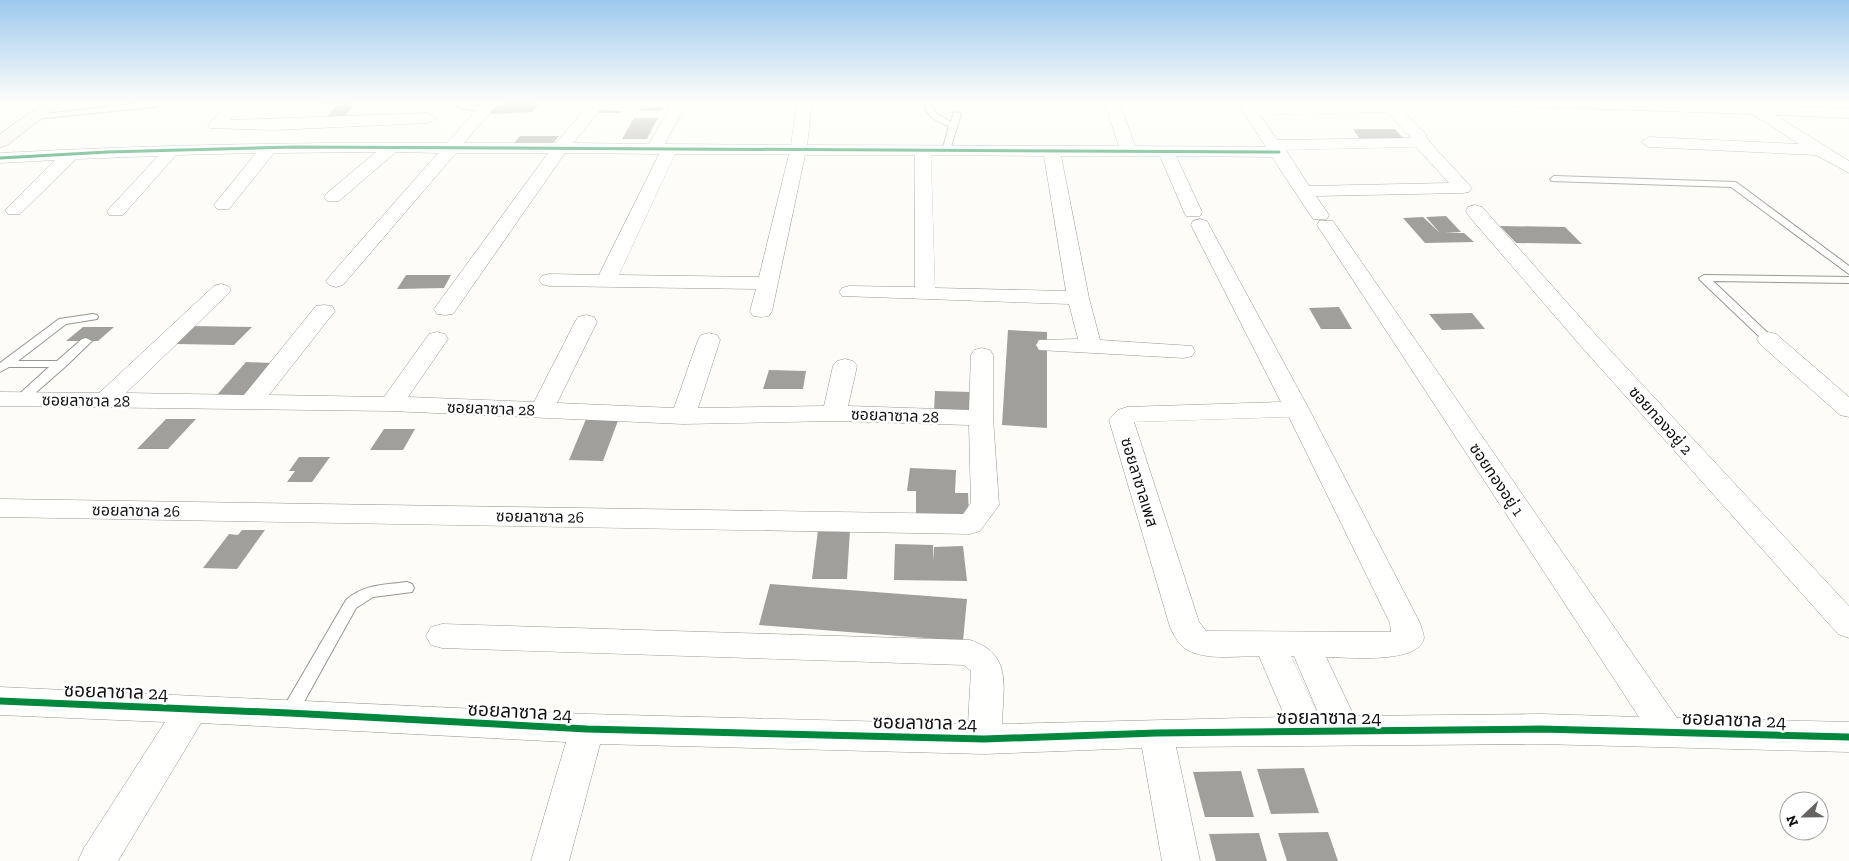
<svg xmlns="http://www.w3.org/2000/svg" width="1849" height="861" font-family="'Zilla Slab','Noto Sans Thai',serif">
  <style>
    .building { fill: #a19f9c }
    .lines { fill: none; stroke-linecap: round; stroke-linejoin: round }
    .lane-casing { stroke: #979795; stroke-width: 2 }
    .street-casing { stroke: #979795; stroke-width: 1 }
    .secondary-casing { stroke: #8e8d8b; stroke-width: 1 }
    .lane { fill: #fffffe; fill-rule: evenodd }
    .street { fill: #fffffe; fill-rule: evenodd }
    .secondary { fill: #f6f4eb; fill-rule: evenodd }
    .cycleway-far1-casing { stroke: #fff; stroke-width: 5 }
    .cycleway-casing { stroke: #fff; stroke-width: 10 }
    .cycleway-far1 { stroke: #00873e; stroke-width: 3 }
    .cycleway { stroke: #00873e; stroke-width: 7 }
    .labels { text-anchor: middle; stroke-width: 5; stroke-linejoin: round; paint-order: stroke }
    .street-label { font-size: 16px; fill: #111; stroke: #fff }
    .near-street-label { font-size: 19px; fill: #111; stroke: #fff }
  </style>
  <rect width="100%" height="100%" fill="#fdfcf7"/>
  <path class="building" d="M 324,101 L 359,101 L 357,103 L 320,105 Z
    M 542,101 L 532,112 L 488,114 L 494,105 L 503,105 L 506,102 Z
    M 355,104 L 342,120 L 324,120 L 337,105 Z
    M 664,107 L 662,111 L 639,111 L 641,108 Z
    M 598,110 L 621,111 L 620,113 L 596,113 Z
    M 634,118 L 658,118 L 647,139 L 622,139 Z
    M 1353,129 L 1395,129 L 1405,140 L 1361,141 Z
    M 520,136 L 559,136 L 553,143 L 514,143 Z
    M 1446,216 L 1461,232 L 1445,233 L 1464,233 L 1474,242 L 1425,243 L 1403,218 L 1423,217 L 1440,233 L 1426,217 Z
    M 1500,226 L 1565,227 L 1582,244 L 1516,243 Z
    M 406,275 L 451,275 L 444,288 L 397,289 Z
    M 1339,307 L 1352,329 L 1321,329 L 1309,308 Z
    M 1472,313 L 1485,329 L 1442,330 L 1429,314 Z
    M 191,326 L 252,327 L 234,345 L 174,344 Z
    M 83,327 L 114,327 L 98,341 L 66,341 Z
    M 1008,330 L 1047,332 L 1047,428 L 1002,425 Z
    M 246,362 L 272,363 L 243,396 L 216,396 Z
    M 769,370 L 806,371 L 803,389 L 763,389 Z
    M 935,391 L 971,392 L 972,412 L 934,411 Z
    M 619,418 L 603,461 L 569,460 L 586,419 Z
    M 166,419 L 196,419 L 168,449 L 137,449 Z
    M 384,429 L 415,429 L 403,450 L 370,450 Z
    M 299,457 L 330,457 L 312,482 L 287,482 L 295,471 L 289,471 Z
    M 910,468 L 956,470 L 955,493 L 968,493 L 969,515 L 916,514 L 916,491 L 907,491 Z
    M 242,530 L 265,530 L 237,569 L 203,568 L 229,534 L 238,535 Z
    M 818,530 L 850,530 L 847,579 L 812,579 Z
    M 895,544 L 933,545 L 933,562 L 934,547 L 963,546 L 967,581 L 894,580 Z
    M 770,584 L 967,599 L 963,641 L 759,625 Z
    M 1304,768 L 1319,813 L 1271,814 L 1257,769 Z
    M 1241,771 L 1254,817 L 1205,817 L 1193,772 Z
    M 1328,832 L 1338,861 L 1287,861 L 1278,833 Z
    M 1259,833 L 1267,861 L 1216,861 L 1209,834 Z"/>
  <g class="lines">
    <g class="lane-casing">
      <path id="lane" d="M 160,101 L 171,101 L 153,107 L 35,119 L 31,117 L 35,115 Z
        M 460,101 L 468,101 L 465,104 L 488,109 L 484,111 L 459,108 L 456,105 Z
        M 924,101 L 930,101 L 936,113 L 951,122 L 954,112 L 961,114 L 949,153 L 942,151 L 949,126 C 937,122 924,115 924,101 Z
        M 1554,176 L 1736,182 L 1849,266 L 1849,274 L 1731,187 L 1551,181 L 1550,179 Z
        M 1704,275 L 1849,277 L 1849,283 L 1713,281 L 1772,337 L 1774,339 L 1772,341 L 1764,341 L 1700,280 L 1699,278 Z
        M 93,314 L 97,315 L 98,317 L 97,319 L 66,324 L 18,361 L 57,361 L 82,339 L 86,338 L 92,341 L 66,366 L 25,402 L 17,402 L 15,399 L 17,396 L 49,367 L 9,367 L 0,372 L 0,363 L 59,319 Z
        M 407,582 L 412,584 L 414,588 L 412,592 L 373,597 L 356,608 L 295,718 L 289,720 L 283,718 L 281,713 L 283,708 L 346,600 C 364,584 384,585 407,582 Z"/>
    </g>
    <g class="street-casing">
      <path id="street" d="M 233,101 L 249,101 L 230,120 L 428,113 L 436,118 L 428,123 L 274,130 L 210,128 L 208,125 L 210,122 Z
        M 484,101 L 500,101 L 464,143 L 556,143 L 592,101 L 607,101 L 573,143 L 649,144 L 673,101 L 687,101 L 665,144 L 791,145 L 797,101 L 812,101 L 807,145 L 1119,146 L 1104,101 L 1119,101 L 1135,146 L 1266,147 L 1236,101 L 1250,101 L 1254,106 L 1393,101 L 1425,133 L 1428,140 L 1472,188 L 1469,192 L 1463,193 L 1316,196 L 1329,215 L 1327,219 L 1313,219 L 1272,157 L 1176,156 L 1202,212 L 1200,216 L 1186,216 L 1184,212 L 1160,156 L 1061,156 L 1089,298 L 1100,340 L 1192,346 L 1195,351 L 1192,356 L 1184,358 L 1039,350 L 1036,345 L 1039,340 L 1078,339 L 1069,304 L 842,296 L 839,292 L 842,288 L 849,286 L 915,287 L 915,155 L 805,155 L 772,311 L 769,316 L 761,317 L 753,316 L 750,311 L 756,289 L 549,286 L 542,284 L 539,280 L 542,276 L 549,274 L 599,275 L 659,154 L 565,153 L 453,314 L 445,315 L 437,314 L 434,309 L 548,153 L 456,153 L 343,285 L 336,287 L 329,285 L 326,281 L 329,277 L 438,153 L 396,152 L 339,201 L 327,201 L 324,197 L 327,193 L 376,152 L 274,153 L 229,209 L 217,209 L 214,205 L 256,153 L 176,155 L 123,215 L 109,215 L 107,211 L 158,156 L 76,159 L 20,214 L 8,214 L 5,210 L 55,160 L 0,163 L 0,153 C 149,145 298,142 447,143 ZM 1387,112 L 1411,138 L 1277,140 L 1260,115 ZM 1416,147 L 1449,183 L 1309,186 L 1286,150 ZM 675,154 L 789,154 L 759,277 L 619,275 ZM 931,155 L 1044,156 L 1066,291 L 935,288 Z
        M 1505,101 L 1634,101 L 1849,108 L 1849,118 L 1775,115 L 1849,161 L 1849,173 L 1816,155 L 1649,147 L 1641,142 L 1649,137 L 1799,144 L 1752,114 L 1513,106 Z
        M 1475,205 L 1482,207 L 1595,334 L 1849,606 L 1849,638 L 1838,634 L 1579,344 L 1468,215 L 1466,211 L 1468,207 Z
        M 1200,219 L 1207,221 L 1209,225 L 1309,409 L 1420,623 C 1421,627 1424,634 1424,638 C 1419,665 1345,657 1326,657 L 1354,716 L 1541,714 L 1639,717 L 1317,225 L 1319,221 L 1333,221 L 1677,718 L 1849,722 L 1849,752 L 1541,744 L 1176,747 L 1200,861 L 1162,861 L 1142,748 L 984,754 L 600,744 L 569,861 L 531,861 L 566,742 L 201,723 L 118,861 L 78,861 L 84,848 L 165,722 L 0,715 L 0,687 L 587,714 L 968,724 L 971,671 L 964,665 L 442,648 L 431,645 L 426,636 L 431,627 L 442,624 L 970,640 C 1013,654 1003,687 1002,724 L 1285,717 L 1259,656 C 1237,656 1205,661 1186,649 C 1179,645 1173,634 1170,627 L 1109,420 L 1118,410 L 1127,407 L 1281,402 L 1191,225 L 1193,221 ZM 1289,417 L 1390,623 L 1391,632 L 1206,631 L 1199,622 L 1134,422 ZM 1291,656 L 1294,656 L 1320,717 L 1319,717 Z
        M 221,284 L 228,286 L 231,290 L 228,294 L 126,393 L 244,395 L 316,306 L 324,305 L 332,306 L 335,311 L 269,395 L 384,397 L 429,334 L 437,332 L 445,334 L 448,339 L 408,397 L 534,402 L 575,322 L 578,317 L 586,315 L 594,317 L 597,322 L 557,403 L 674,408 L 698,340 L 701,335 L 709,333 L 717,335 L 720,340 L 698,408 L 824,406 L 833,366 L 837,361 L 845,359 L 853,361 L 857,366 L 848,406 L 969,410 L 971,355 L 974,350 L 982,348 L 990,350 L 993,355 L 993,418 L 999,505 L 980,531 L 970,534 L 0,517 L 0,499 L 963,514 L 971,503 L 969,425 L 834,421 L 683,424 L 391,411 L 0,406 L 0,392 L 99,393 L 214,286 Z
        M 1768,332 L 1776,334 L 1849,397 L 1849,417 L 1840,415 L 1760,344 L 1757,339 L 1760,334 Z"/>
    </g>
    <g class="secondary-casing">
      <path id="secondary" d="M 47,101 L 65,101 L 6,146 L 0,147 L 0,134 Z"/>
    </g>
    <use href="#lane" class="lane"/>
    <use href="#street" class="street"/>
    <use href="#secondary" class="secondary"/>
    <g class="cycleway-far1-casing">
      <path id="cycleway-far1" d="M 0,158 L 107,152 L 295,147 L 1279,152"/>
    </g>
    <g class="cycleway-casing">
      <path id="cycleway" d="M 0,701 L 289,713 L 587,729 L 984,739 L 1156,733 L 1541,729 L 1849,737"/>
    </g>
    <use href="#cycleway-far1" class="cycleway-far1"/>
    <use href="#cycleway" class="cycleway"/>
  </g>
  <linearGradient id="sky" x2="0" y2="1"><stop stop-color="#9dc9ee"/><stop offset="0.46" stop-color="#fefefb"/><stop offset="1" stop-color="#fefefb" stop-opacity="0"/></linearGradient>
  <rect width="1849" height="221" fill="url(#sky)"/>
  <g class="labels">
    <g class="street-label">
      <text transform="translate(86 400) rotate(1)" y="6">ซอยลาซาล 28</text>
      <text transform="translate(491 408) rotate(2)" y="6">ซอยลาซาล 28</text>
      <text transform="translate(895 415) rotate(2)" y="6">ซอยลาซาล 28</text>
      <text transform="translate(1661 420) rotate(48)" y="6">ซอยทองอยู่ 2</text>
      <text transform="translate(1497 479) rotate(56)" y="6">ซอยทองอยู่ 1</text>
      <text transform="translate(1140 482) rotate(73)" y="6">ซอยลาซาลเพส</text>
      <text transform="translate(136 510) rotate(1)" y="6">ซอยลาซาล 26</text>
      <text transform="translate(540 516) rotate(1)" y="6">ซอยลาซาล 26</text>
    </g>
    <g class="near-street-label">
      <text transform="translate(116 691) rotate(2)" y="7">ซอยลาซาล 24</text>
      <text transform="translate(520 711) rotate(3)" y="7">ซอยลาซาล 24</text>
      <text x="1329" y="724">ซอยลาซาล 24</text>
      <text transform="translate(1734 719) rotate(2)" y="7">ซอยลาซาล 24</text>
      <text transform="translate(925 722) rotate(1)" y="7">ซอยลาซาล 24</text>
    </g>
  </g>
  <g transform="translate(1804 816) rotate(248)"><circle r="24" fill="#ffffff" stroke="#a0a0a0"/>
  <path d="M0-4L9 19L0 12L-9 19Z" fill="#646362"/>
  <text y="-8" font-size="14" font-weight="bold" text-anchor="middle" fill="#111111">N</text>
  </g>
</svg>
